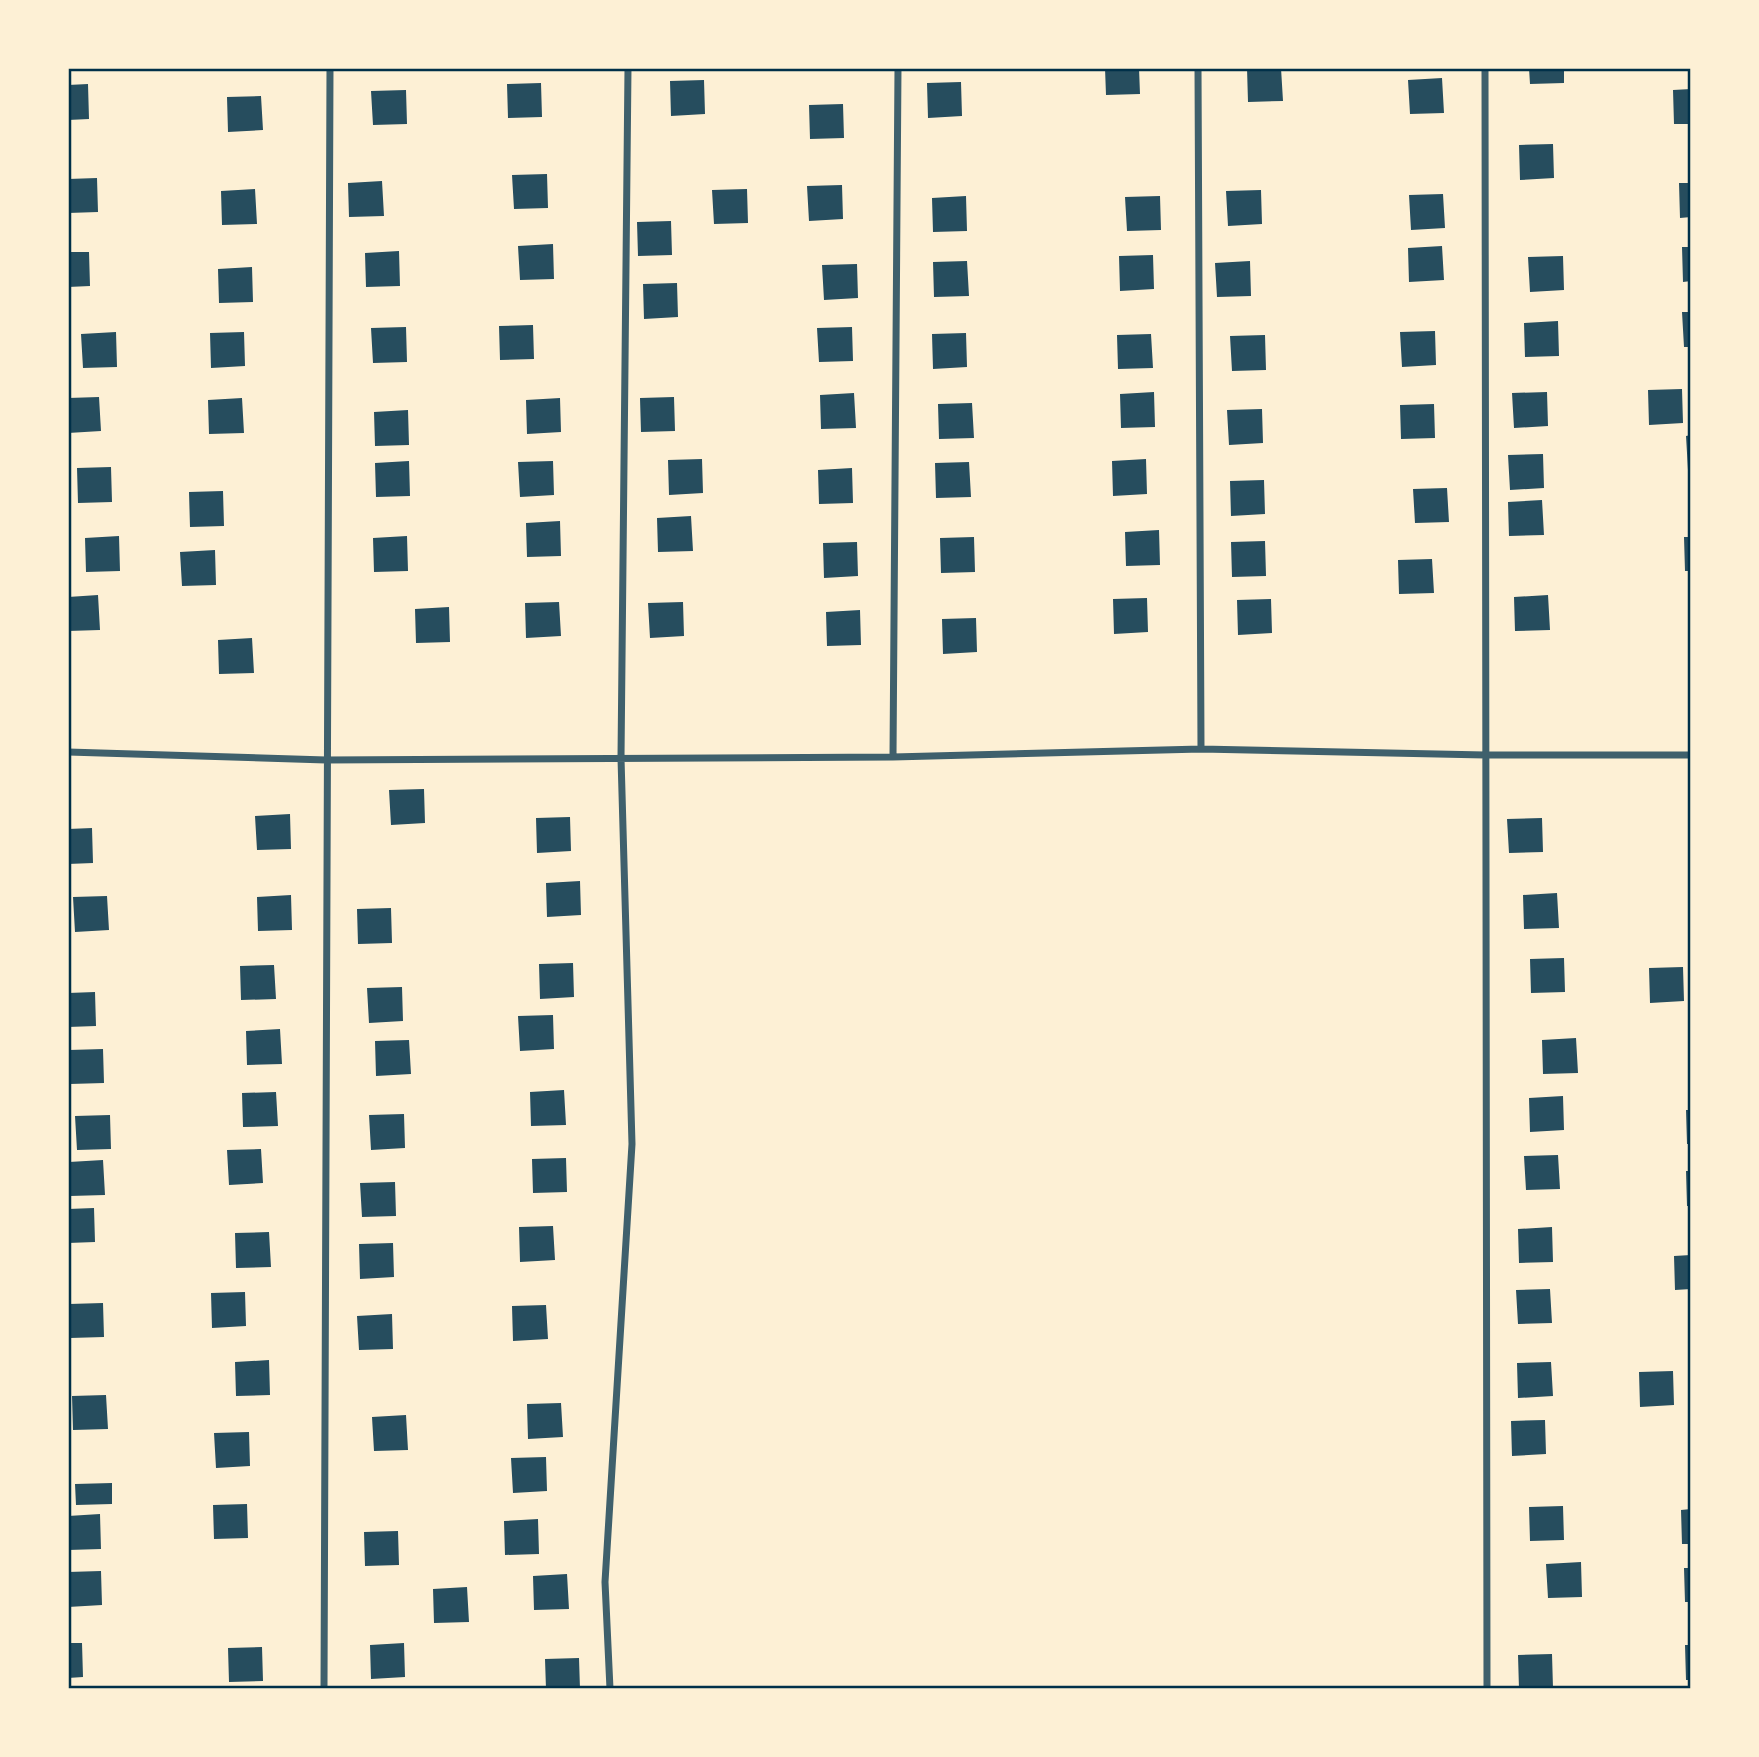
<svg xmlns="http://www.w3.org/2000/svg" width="1759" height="1757" font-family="'Noto Sans',sans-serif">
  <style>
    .building { fill: #264d5e }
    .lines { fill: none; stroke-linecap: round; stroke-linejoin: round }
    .minor { stroke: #3f606c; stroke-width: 7 }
    .neatline { fill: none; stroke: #003049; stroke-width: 2.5 }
  </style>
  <rect width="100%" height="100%" fill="#fdf0d5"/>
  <path class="building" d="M 1105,68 L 1139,68 L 1140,94 L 1106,95 Z
    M 1247,68 L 1281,68 L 1283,101 L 1248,102 Z
    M 1529,68 L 1564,68 L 1564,83 L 1530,84 Z
    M 1442,78 L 1444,113 L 1410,114 L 1408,80 Z
    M 704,80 L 705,114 L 671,116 L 670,81 Z
    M 961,82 L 962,116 L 928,118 L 927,83 Z
    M 541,83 L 542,117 L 508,118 L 507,84 Z
    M 88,84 L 89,119 L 68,120 L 68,85 Z
    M 1691,89 L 1691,124 L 1674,124 L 1673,90 Z
    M 406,90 L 407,124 L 373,125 L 371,91 Z
    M 261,96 L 263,130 L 228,132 L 227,97 Z
    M 843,104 L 844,138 L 810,139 L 809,105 Z
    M 1553,144 L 1554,178 L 1520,180 L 1519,145 Z
    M 547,174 L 548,208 L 514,209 L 512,175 Z
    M 97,178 L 98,212 L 68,213 L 68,179 Z
    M 382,181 L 384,216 L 349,217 L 348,183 Z
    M 1679,183 L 1691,183 L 1691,217 L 1680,218 Z
    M 842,185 L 843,219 L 809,221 L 807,186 Z
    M 255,189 L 257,224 L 222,225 L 221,191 Z
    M 747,189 L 748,223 L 714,224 L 712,190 Z
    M 1261,190 L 1262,224 L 1228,226 L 1226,191 Z
    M 1443,194 L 1445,228 L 1411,230 L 1409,195 Z
    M 966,196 L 967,231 L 933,232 L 932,198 Z
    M 1160,196 L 1161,230 L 1127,231 L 1125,197 Z
    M 671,221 L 672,255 L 638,256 L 637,222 Z
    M 553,244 L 554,279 L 520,280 L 518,246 Z
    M 1442,246 L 1444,280 L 1409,282 L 1408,248 Z
    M 1682,247 L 1691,247 L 1691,281 L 1683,282 Z
    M 399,251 L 400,286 L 366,287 L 365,253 Z
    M 68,252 L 89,252 L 90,286 L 68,287 Z
    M 1153,255 L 1154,289 L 1120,291 L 1119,256 Z
    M 1563,256 L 1564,290 L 1530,292 L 1528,257 Z
    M 967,261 L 969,296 L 934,297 L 933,262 Z
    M 1250,261 L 1251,296 L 1217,297 L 1215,263 Z
    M 857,264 L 858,298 L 824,300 L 822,265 Z
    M 252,267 L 253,302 L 219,303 L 218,269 Z
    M 677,283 L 678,317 L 644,319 L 643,284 Z
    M 1682,312 L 1691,312 L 1691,347 L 1684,347 Z
    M 1558,321 L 1559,356 L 1525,357 L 1524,323 Z
    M 533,325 L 534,359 L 500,360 L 499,326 Z
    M 406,327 L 407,362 L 373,363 L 371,328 Z
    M 852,327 L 853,361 L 819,362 L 817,328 Z
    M 1435,331 L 1436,365 L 1402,367 L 1400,332 Z
    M 116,332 L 117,367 L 83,368 L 81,334 Z
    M 244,332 L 245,366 L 211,368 L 210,333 Z
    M 966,333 L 967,367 L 933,369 L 932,334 Z
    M 1151,334 L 1153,368 L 1118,369 L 1117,335 Z
    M 1265,335 L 1266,370 L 1232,371 L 1230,336 Z
    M 1682,389 L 1683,423 L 1649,425 L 1648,390 Z
    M 1154,392 L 1155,427 L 1121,428 L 1120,394 Z
    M 1547,392 L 1548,426 L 1514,428 L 1512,393 Z
    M 854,393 L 856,428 L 821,429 L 820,395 Z
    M 99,397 L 101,431 L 68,433 L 68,398 Z
    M 674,397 L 675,431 L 641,432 L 640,398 Z
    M 242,398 L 244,433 L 209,434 L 208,400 Z
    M 560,398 L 561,432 L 527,434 L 526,400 Z
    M 972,403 L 974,438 L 939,439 L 938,404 Z
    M 1434,404 L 1435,438 L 1401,439 L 1400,405 Z
    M 1262,409 L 1263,443 L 1229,445 L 1227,410 Z
    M 408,410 L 409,445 L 375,446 L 374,412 Z
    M 1691,435 L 1691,470 L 1688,470 L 1686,436 Z
    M 1543,454 L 1544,488 L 1510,490 L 1508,455 Z
    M 702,459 L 703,493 L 669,495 L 668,460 Z
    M 1146,459 L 1147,494 L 1113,496 L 1112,461 Z
    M 409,461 L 410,496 L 376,497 L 375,463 Z
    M 553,461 L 554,495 L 520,497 L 518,462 Z
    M 969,462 L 971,497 L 936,498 L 935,463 Z
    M 111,467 L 112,502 L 78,503 L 77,468 Z
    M 852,468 L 853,503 L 819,504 L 818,470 Z
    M 1264,480 L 1265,514 L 1231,516 L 1230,481 Z
    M 1447,488 L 1449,522 L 1415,523 L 1413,489 Z
    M 223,491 L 224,526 L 190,527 L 189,492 Z
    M 1542,500 L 1544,535 L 1509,536 L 1508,502 Z
    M 691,516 L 693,551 L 658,552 L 657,518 Z
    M 560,521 L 561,556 L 527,557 L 526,523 Z
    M 1159,530 L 1160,565 L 1126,566 L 1125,532 Z
    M 119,536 L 120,571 L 86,572 L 85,538 Z
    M 407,536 L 408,571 L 374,572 L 373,538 Z
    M 974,537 L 975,572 L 941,573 L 940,538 Z
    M 1684,537 L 1691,537 L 1691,571 L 1685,571 Z
    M 1265,541 L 1266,576 L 1232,577 L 1231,542 Z
    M 857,542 L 858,576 L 824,578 L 823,543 Z
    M 215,550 L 216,585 L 182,586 L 180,552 Z
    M 1432,559 L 1434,593 L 1399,594 L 1398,560 Z
    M 98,595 L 100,630 L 68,631 L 68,597 Z
    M 1548,595 L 1550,630 L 1515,631 L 1514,597 Z
    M 1147,598 L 1148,632 L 1114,634 L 1113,599 Z
    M 1271,599 L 1272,633 L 1238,635 L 1237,600 Z
    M 559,602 L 561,636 L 526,638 L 525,603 Z
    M 683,602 L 684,636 L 650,638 L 648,603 Z
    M 449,607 L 450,642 L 416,643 L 415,609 Z
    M 860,610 L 861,645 L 827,646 L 826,612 Z
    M 976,618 L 977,652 L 943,654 L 942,619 Z
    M 252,638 L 254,673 L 219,674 L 218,640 Z
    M 424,789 L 425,823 L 391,825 L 389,790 Z
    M 290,814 L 291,849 L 257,850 L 255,816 Z
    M 570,817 L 571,851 L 537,853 L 536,818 Z
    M 1542,818 L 1543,852 L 1509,853 L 1507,819 Z
    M 92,828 L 93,863 L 68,864 L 68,829 Z
    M 580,881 L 581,915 L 547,917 L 546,883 Z
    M 1557,893 L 1559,928 L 1524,929 L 1523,895 Z
    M 291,895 L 292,930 L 258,931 L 257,897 Z
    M 107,896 L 109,930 L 75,932 L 73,897 Z
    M 391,908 L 392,943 L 358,944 L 357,909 Z
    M 1564,958 L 1565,992 L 1531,993 L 1530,959 Z
    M 573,963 L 574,997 L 540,999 L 539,964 Z
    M 274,965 L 276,999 L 241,1000 L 240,966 Z
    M 1683,967 L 1684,1001 L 1650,1003 L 1649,968 Z
    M 402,987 L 403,1021 L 369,1023 L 367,988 Z
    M 95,992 L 96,1026 L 68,1027 L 68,993 Z
    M 553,1015 L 554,1049 L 520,1051 L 518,1016 Z
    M 280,1029 L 282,1064 L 247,1065 L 246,1031 Z
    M 1576,1038 L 1578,1073 L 1543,1074 L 1542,1040 Z
    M 409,1040 L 411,1074 L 376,1076 L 375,1041 Z
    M 103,1049 L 104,1083 L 70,1084 L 69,1050 Z
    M 564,1090 L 566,1125 L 531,1126 L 530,1092 Z
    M 276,1092 L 278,1126 L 243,1127 L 242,1093 Z
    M 1563,1096 L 1564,1130 L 1530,1132 L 1529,1098 Z
    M 1686,1110 L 1691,1110 L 1691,1144 L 1687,1144 Z
    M 404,1114 L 405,1148 L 371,1150 L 369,1115 Z
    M 110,1115 L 111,1149 L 77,1150 L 75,1116 Z
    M 261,1149 L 263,1183 L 229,1185 L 227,1150 Z
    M 1558,1155 L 1560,1189 L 1526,1190 L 1524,1156 Z
    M 566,1158 L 567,1192 L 533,1193 L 532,1159 Z
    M 103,1160 L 105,1195 L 70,1196 L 69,1162 Z
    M 1686,1171 L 1691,1171 L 1691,1206 L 1687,1206 Z
    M 395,1182 L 396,1216 L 362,1217 L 360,1183 Z
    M 94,1208 L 95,1242 L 68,1243 L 68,1209 Z
    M 553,1226 L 555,1260 L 520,1262 L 519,1227 Z
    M 1552,1227 L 1553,1262 L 1519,1263 L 1518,1229 Z
    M 269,1232 L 271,1267 L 236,1268 L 235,1233 Z
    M 393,1243 L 394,1277 L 360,1279 L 359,1244 Z
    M 1691,1255 L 1691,1289 L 1675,1290 L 1674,1256 Z
    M 1550,1289 L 1552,1323 L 1518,1324 L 1516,1290 Z
    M 245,1292 L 246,1326 L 212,1328 L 211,1293 Z
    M 103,1303 L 104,1337 L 70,1338 L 69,1304 Z
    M 546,1305 L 548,1339 L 513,1341 L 512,1306 Z
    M 392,1314 L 393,1349 L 359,1350 L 357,1316 Z
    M 269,1360 L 270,1395 L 236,1396 L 235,1362 Z
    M 1551,1362 L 1553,1396 L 1518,1398 L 1517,1363 Z
    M 1673,1371 L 1674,1405 L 1640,1407 L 1639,1372 Z
    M 106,1395 L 108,1429 L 73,1430 L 72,1396 Z
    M 561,1403 L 563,1437 L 528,1439 L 527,1404 Z
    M 406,1415 L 408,1450 L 374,1451 L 372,1417 Z
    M 1545,1420 L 1546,1454 L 1512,1456 L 1511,1421 Z
    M 249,1432 L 250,1466 L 216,1468 L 214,1433 Z
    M 546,1457 L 547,1491 L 513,1493 L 511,1458 Z
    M 112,1483 L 112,1504 L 76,1505 L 75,1484 Z
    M 247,1504 L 248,1538 L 214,1539 L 213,1505 Z
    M 1563,1506 L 1564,1540 L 1530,1541 L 1529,1507 Z
    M 1691,1509 L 1691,1544 L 1682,1544 L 1681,1510 Z
    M 100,1514 L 101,1549 L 68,1550 L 68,1516 Z
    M 538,1519 L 539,1554 L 505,1555 L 504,1521 Z
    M 398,1531 L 399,1565 L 365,1566 L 364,1532 Z
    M 1581,1562 L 1582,1597 L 1548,1598 L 1546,1564 Z
    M 1684,1568 L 1691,1568 L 1691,1602 L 1685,1602 Z
    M 101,1571 L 102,1605 L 68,1607 L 68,1572 Z
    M 567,1574 L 569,1609 L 534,1610 L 533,1576 Z
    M 467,1587 L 469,1622 L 434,1623 L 433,1589 Z
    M 68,1643 L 82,1643 L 83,1677 L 68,1678 Z
    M 404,1643 L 405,1677 L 371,1679 L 370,1645 Z
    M 1685,1645 L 1691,1645 L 1691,1680 L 1686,1680 Z
    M 262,1647 L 263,1681 L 229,1682 L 228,1648 Z
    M 1552,1654 L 1553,1688 L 1519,1689 L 1518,1655 Z
    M 579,1658 L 580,1689 L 546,1689 L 545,1659 Z"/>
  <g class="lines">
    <path class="minor" d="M 1198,68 L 1201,749
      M 1485,68 L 1487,1689
      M 68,752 L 326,760 L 893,757 L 1201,749 L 1485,755 L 1691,755
      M 893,757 L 898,68
      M 324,1689 L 330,68
      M 610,1689 L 605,1582 L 632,1144 L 621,758 L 628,68"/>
  </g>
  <rect width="1759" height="1757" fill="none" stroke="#fdf0d5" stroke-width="140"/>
  <rect x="70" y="70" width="1619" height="1617" class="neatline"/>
</svg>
